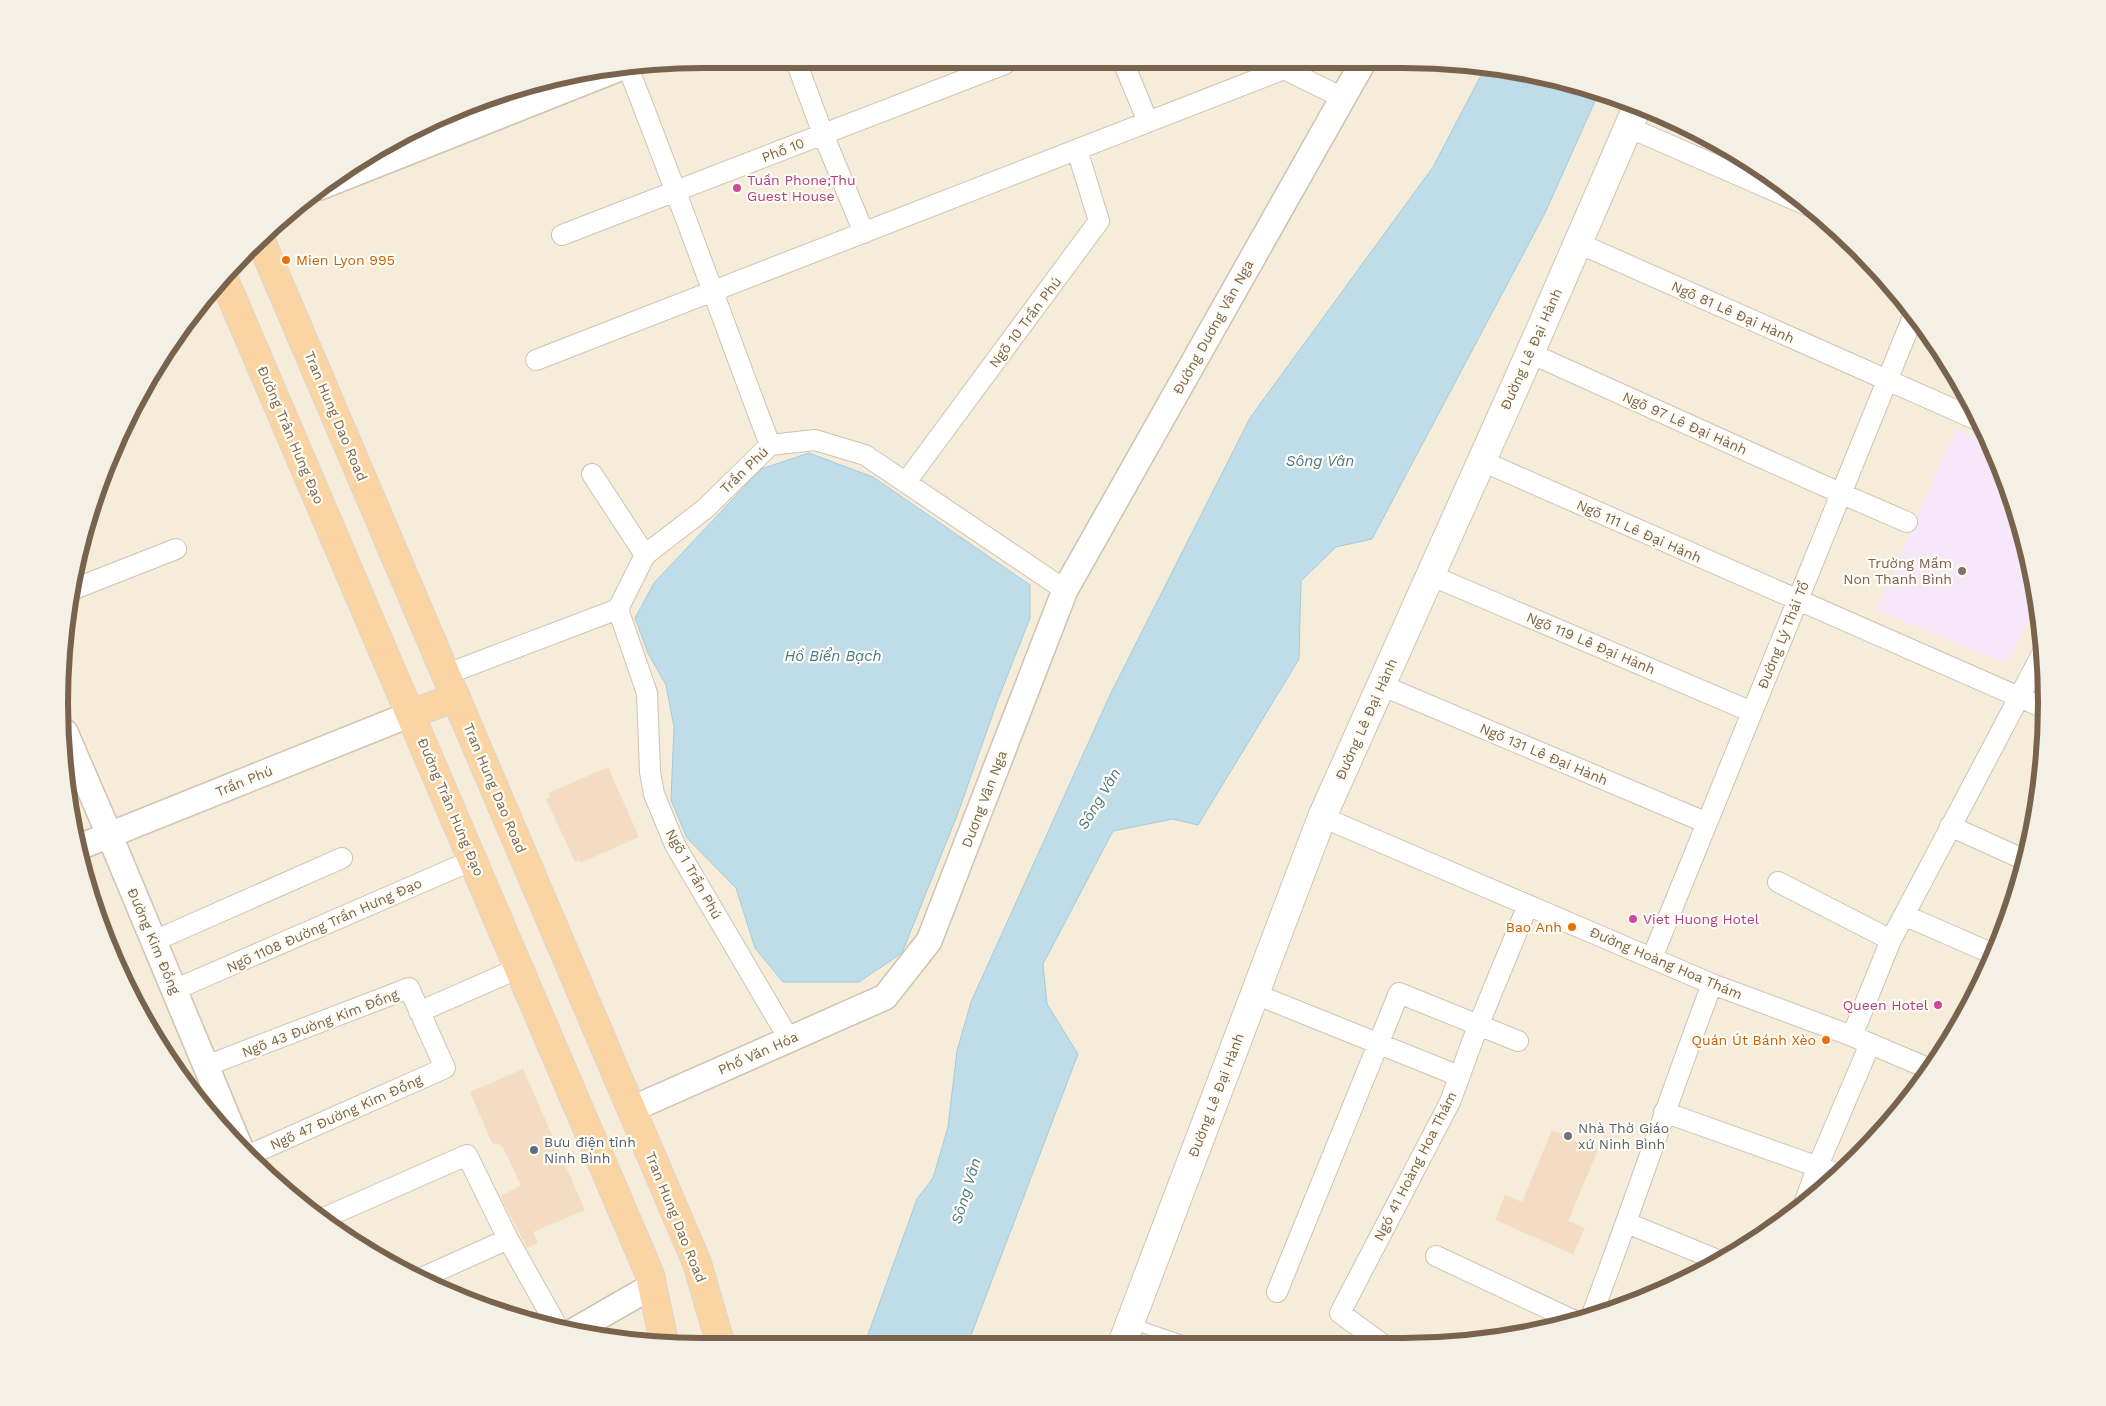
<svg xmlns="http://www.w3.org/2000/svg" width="2106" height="1406" font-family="'Work Sans',sans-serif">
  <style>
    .residential { fill: #f5ecda }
    .commercial { fill: #fdece0 }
    .education { fill: #f6e8fa }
    .water { fill: #bfdde8; stroke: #a4cbda }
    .building { fill: #f3dcc2 }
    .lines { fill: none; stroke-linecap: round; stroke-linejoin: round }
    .service-casing { stroke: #d1c2b0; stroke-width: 12 }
    .minor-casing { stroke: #d1c2b0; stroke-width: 22 }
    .tertiary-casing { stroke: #d1c2b0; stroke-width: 28 }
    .secondary-casing { stroke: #d4c3ae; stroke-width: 30 }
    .trunk-casing { stroke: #dcd6d1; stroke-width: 30 }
    .service { stroke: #fff; stroke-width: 10 }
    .minor { stroke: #fff; stroke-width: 20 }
    .tertiary { stroke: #fff; stroke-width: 25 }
    .secondary { stroke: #fff; stroke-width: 28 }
    .trunk { stroke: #fad4a3; stroke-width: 28 }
    .hotel-dot { fill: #d1479c; stroke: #fffcf3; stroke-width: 2 }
    .food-dot { fill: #e8710a; stroke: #fffcf3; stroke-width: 2 }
    .education-dot { fill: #8d6e63; stroke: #fffcf3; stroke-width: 2 }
    .worship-dot { fill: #6b7280; stroke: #fffcf3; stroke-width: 2 }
    .service-dot { fill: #5c6f8a; stroke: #fffcf3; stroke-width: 2 }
    .labels { text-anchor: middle; stroke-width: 4.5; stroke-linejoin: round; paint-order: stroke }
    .street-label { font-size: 14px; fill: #7a634d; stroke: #fffcf3 }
    .hotel-label { font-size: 14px; fill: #b23c85; stroke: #fffcf3; text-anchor: start }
    .food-label { font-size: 14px; fill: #c56008; stroke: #fffcf3; text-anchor: end }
    .education-label { font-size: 14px; fill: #785e54; stroke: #fffcf3; text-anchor: end }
    .worship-label { font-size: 14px; fill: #5b616d; stroke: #fffcf3; text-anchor: start }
    .service-label { font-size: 14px; fill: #4e5e75; stroke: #fffcf3; text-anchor: start }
    .water-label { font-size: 15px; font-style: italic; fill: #45798e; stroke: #fffcf3 }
    .rim { fill: none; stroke: #7a634d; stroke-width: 6 }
  </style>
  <rect width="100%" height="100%" fill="#fdf9ec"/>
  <path class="residential" d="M 619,64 L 1487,64 L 1610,93 L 1688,125 L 1828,219 L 1914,311 L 1981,418 L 2025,537 L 2046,661 L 2042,787 L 2013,910 L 1961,1025 L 1887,1128 L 1795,1214 L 1688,1281 L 1569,1325 L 1445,1346 L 619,1342 L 496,1313 L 418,1281 L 278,1187 L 218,1128 L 145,1025 L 108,949 L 71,829 L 60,661 L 71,577 L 108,457 L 192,311 L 278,219 L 345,167 L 496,93 Z"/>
  <path class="commercial" d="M 62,684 L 113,802 L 82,816 L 68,785 Z"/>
  <path class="education" d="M 1956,429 L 1991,444 L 2025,537 L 2037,604 L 2006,663 L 1876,610 Z"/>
  <path class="water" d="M 1487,64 L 1600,90 L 1545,213 L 1372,539 L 1336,547 L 1301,581 L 1299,659 L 1198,825 L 1173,819 L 1113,831 L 1043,964 L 1047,1004 L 1078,1054 L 968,1343 L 865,1343 L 917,1199 L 933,1178 L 948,1127 L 957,1051 L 971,1002 L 1110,695 L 1250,418 L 1433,167 Z
    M 809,453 L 873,477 L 1030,585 L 1030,618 L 997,702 L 958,813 L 902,953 L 859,982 L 783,982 L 755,948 L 736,888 L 687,838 L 671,800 L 674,727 L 666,685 L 648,653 L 635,618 L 654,583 L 761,469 Z"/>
  <path class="building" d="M 608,767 L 639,837 L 580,863 L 579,860 L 575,862 L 546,799 L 550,797 L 549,793 Z
    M 523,1069 L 585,1210 L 533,1232 L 538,1243 L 527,1248 L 500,1196 L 521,1186 L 502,1145 L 492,1143 L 470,1092 Z
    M 1552,1130 L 1598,1150 L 1568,1221 L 1585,1228 L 1573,1254 L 1495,1220 L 1505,1195 L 1522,1202 Z"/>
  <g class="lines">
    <g class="service-casing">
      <path id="service" d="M 1130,1323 L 1194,1345"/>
    </g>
    <g class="minor-casing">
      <path id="minor" d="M 797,64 L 823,134 L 864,233
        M 1124,64 L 1148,122
        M 627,65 C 677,191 722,318 770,445
        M 1628,127 L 1809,206
        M 562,235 L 1005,64
        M 1578,243 L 1982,422
        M 1530,353 L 1840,493 L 1907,522
        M 536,360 L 1284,69 L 1343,98
        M 1482,461 L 2044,708
        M 592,474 L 645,555
        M 906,482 L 1099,221 L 1077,150
        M 1430,575 L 1752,712
        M 69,591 L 176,549
        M 618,609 L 647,693 L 650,772 L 654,794 L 675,845 L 789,1039
        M 447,674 L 618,609 L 645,555 L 706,508 L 770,445 L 815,440 L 865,455 L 1065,590
        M 1381,685 L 1707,823
        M 1322,817 L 1712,984 L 1852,1036 L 1930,1069
        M 1950,826 L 2025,860
        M 1778,882 L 1891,940
        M 1904,915 L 1993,954
        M 154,941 L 342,858
        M 1652,958 L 1915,312
        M 174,990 L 473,860
        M 1255,994 L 1459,1076
        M 419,1012 L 519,968
        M 1852,1036 L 1891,940 L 2044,650
        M 206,1066 L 409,988 L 445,1068 L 247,1156
        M 1664,1112 L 1838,1174
        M 1803,1207 L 1817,1168 L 1870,1044
        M 324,1218 L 467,1155 L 508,1239 L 558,1328
        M 1627,1223 L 1720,1261
        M 1436,1256 L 1577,1322
        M 417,1280 L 508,1239
        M 1277,1292 L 1399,993 L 1518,1041
        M 1591,1317 C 1633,1207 1670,1095 1712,984
        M 1385,1346 L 1340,1313 L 1450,1102 L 1478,1026 L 1528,905"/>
    </g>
    <g class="tertiary-casing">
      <path id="tertiary" d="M 320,187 L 630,64
        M 65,732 L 109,834 L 241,1150
        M 77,848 L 411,714
        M 632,1109 L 885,997 L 929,941 L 1065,590 L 1362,64
        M 574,1331 L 652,1286"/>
    </g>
    <g class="secondary-casing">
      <path id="secondary" d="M 1122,1344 L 1322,817 L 1530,353 L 1638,105"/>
    </g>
    <g class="trunk-casing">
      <path id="trunk" d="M 260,239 L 697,1263 L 720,1342
        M 223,277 L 650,1275 L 664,1342
        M 411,714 L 456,697"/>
    </g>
    <use href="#service" class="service"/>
    <use href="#minor" class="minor"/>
    <use href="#tertiary" class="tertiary"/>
    <use href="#secondary" class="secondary"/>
    <use href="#trunk" class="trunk"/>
  </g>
  <g class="hotel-dot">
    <circle cx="737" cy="188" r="5"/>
    <circle cx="1633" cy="919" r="5"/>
    <circle cx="1938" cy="1005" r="5"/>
  </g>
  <g class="food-dot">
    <circle cx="286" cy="260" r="5"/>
    <circle cx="1572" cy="927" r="5"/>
    <circle cx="1826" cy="1040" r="5"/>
  </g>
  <circle class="education-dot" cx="1962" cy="571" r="5"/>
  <circle class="worship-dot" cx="1568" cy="1136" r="5"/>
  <circle class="service-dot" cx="534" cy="1150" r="5"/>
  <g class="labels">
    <g class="street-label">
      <text transform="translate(783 150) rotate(-21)" y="5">Phố 10</text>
      <text transform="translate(1733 312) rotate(24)" y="5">Ngõ 81 Lê Đại Hành</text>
      <text transform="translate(1025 322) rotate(-53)" y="5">Ngõ 10 Trần Phú</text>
      <text transform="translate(1213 327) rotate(-61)" y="5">Đường Dương Vân Nga</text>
      <text transform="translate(1531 349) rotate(-66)" y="5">Đường Lê Đại Hành</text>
      <text transform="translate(336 416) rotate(67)" y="5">Tran Hung Dao Road</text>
      <text transform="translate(1685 423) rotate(24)" y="5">Ngõ 97 Lê Đại Hành</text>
      <text transform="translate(291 435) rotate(67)" y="5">Đường Trân Hưng Đạo</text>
      <text transform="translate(744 470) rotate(-44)" y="5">Trần Phú</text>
      <text transform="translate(1639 531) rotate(24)" y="5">Ngõ 111 Lê Đại Hành</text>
      <text transform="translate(1783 635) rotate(-68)" y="5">Đường Lý Thái Tổ</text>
      <text transform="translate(1591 643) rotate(23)" y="5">Ngõ 119 Lê Đại Hành</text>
      <text transform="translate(1366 719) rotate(-66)" y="5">Đường Lê Đại Hành</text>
      <text transform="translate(1544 754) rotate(23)" y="5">Ngõ 131 Lê Đại Hành</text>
      <text transform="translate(244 781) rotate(-22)" y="5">Trần Phú</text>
      <text transform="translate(495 788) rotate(67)" y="5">Tran Hung Dao Road</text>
      <text transform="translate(984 799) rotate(-69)" y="5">Dương Vân Nga</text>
      <text transform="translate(451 807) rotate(67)" y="5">Đường Trân Hưng Đạo</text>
      <text transform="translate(694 874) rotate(61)" y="5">Ngõ 1 Trần Phú</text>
      <text transform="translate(324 925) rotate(-24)" y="5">Ngõ 1108 Đường Trần Hưng Đạo</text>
      <text transform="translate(154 941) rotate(67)" y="5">Đường Kim Đồng</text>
      <text transform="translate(1666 963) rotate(23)" y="5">Đường Hoàng Hoa Thám</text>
      <text transform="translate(320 1023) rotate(-21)" y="5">Ngõ 43 Đường Kim Đồng</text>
      <text transform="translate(758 1053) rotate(-24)" y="5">Phố Văn Hóa</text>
      <text transform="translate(1216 1095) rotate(-69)" y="5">Đường Lê Đại Hành</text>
      <text transform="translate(346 1112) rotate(-24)" y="5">Ngõ 47 Đường Kim Đồng</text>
      <text transform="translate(1415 1166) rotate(-63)" y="5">Ngó 41 Hoàng Hoa Thám</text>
      <text transform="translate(676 1217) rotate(68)" y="5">Tran Hung Dao Road</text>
    </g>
    <g class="hotel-label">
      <text x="747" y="185">Tuần Phone;Thu<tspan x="747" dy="16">Guest House</tspan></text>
      <text x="1643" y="924">Viet Huong Hotel</text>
      <text x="1928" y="1010" text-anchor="end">Queen Hotel</text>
    </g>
    <g class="food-label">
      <text x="296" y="265" text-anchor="start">Mien Lyon 995</text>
      <text x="1562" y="932">Bao Anh</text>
      <text x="1816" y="1045">Quán Út Bánh Xèo</text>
    </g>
    <g class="education-label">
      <text x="1952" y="568">Trường Mầm<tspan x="1952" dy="16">Non Thanh Bình</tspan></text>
    </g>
    <g class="worship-label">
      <text x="1578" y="1133">Nhà Thờ Giáo<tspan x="1578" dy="16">xứ Ninh Bình</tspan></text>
    </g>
    <g class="service-label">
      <text x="544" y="1147">Bưu điện tỉnh<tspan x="544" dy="16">Ninh Bình</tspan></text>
    </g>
    <g class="water-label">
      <text x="1320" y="466">Sông Vân</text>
      <text x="833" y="661">Hồ Biển Bạch</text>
      <text transform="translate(1099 799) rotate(-59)" y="5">Sông Vân</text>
      <text transform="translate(966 1191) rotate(-73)" y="5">Sông Vân</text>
    </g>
  </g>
  <path d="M0 0H2106V1406H0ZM703 68H1403A635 635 0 0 1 2038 703V703A635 635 0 0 1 1403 1338H703A635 635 0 0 1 68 703V703A635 635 0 0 1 703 68Z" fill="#f4f0e6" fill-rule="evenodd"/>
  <path class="rim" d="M703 68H1403A635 635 0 0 1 2038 703V703A635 635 0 0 1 1403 1338H703A635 635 0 0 1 68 703V703A635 635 0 0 1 703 68Z"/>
</svg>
